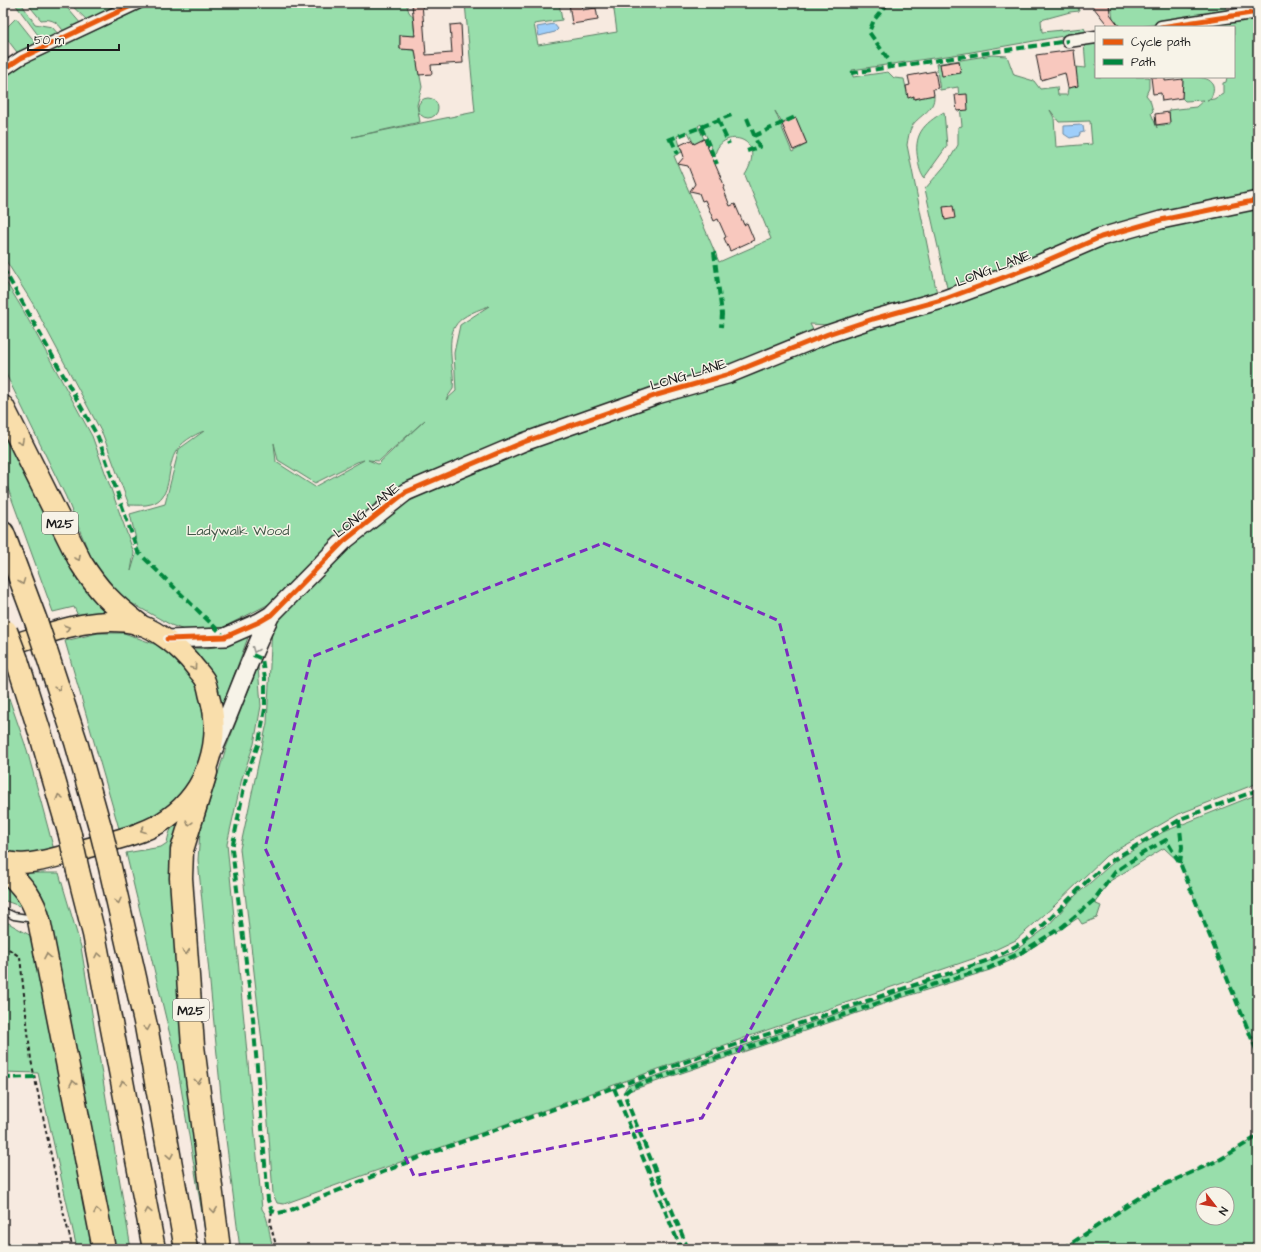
<svg xmlns="http://www.w3.org/2000/svg" width="1261" height="1252" font-family="'Architects Daughter',sans-serif">
  <style>
    .green { fill: #98deab; stroke: #5a7d64; fill-rule: evenodd }
    .water { fill: #9ecefa; stroke: #6a87a1 }
    .building { fill: #f8c8be; stroke: #1c1c1c }
    .lines { fill: none; stroke-linecap: round; stroke-linejoin: round }
    .lane-casing { stroke: #1c1c1c; stroke-width: 9 }
    .street-casing { stroke: #1c1c1c; stroke-width: 15 }
    .secondary-casing { stroke: #1c1c1c; stroke-width: 20 }
    .primary-casing { stroke: #1c1c1c; stroke-width: 22 }
    .highway-casing { stroke: #1c1c1c; stroke-width: 25 }
    .path { stroke: #1c1c1c; stroke-width: 2; stroke-dasharray: 4 3; stroke-linecap: butt }
    .lane { stroke: #f7f3e8; stroke-width: 6 }
    .street { stroke: #f7f3e8; stroke-width: 12 }
    .secondary { stroke: #f7f3e8; stroke-width: 17 }
    .primary { stroke: #f9deab; stroke-width: 19 }
    .highway { stroke: #f9deab; stroke-width: 22 }
    .highway-bridge-casing { stroke: #1c1c1c; stroke-width: 25; stroke-linecap: butt }
    .highway-bridge { stroke: #f9deab; stroke-width: 22 }
    .quiet { stroke: #00873e; stroke-width: 4; stroke-dasharray: 8 4; stroke-linecap: butt }
    .cycleway-casing { stroke: #f7f3e8; stroke-width: 8 }
    .cycleway { stroke: #e8590c; stroke-width: 5 }
    .oneway { stroke: #96876b }
    .oneway2 { stroke: #94928c }
    .marked { fill: none; stroke: #7b2cbf; stroke-width: 3; stroke-dasharray: 8 5; stroke-linejoin: round }
    .labels { text-anchor: middle; stroke-width: 3; stroke-linejoin: round; paint-order: stroke }
    .shield { fill: #f7f3e8; stroke: #5e5c59; stroke-width: 1 }
    .shield-label { font-size: 13px; font-weight: bold; fill: #1c1c1c }
    .street-label { font-size: 14px; fill: #1c1c1c; stroke: #f7f3e8 }
    .park-label { font-size: 14px; fill: #415647; stroke: #f7f3e8 }
  </style>
  <rect width="100%" height="100%" fill="#f7eae0"/>
  <filter id="ink" filterUnits="userSpaceOnUse"><feTurbulence type="fractalNoise" baseFrequency=".025" numOctaves="2"/><feDisplacementMap in="SourceGraphic" scale="8" xChannelSelector="R" yChannelSelector="G"/><feConvolveMatrix kernelMatrix="1 2 1 2 8 2 1 2 1" color-interpolation-filters="sRGB"/></filter>
  <g filter="url(#ink)">
    <path class="green" d="M 3,3 L 21,3 L 35,24 L 52,27 L 60,36 L 44,43 L 15,4 Z
      M 27,3 L 63,3 L 82,25 L 65,33 C 58,23 53,18 41,20 Z
      M 69,3 L 126,3 L 88,21 Z
      M 154,3 L 406,3 L 409,12 L 413,17 L 415,36 L 400,36 L 400,49 L 415,50 L 422,87 L 417,105 L 420,122 L 352,137 L 475,112 L 465,3 L 559,3 L 562,20 L 534,24 L 538,45 L 617,32 L 613,3 L 1071,3 L 1077,4 L 1079,11 L 1070,12 L 1041,20 L 1042,32 L 1084,28 L 1086,32 L 960,54 L 852,70 L 853,77 L 888,72 L 894,78 L 904,79 L 908,97 L 914,96 L 914,99 L 934,95 C 935,111 920,114 912,126 C 909,131 908,139 907,145 L 937,294 L 829,325 L 810,324 L 814,332 L 805,340 L 405,488 L 277,600 L 220,629 L 189,632 L 171,625 L 124,599 L 110,587 L 95,567 L 66,497 L 3,368 L 3,277 L 23,310 L 92,436 L 134,553 L 131,571 L 138,548 L 130,514 L 165,504 L 179,449 L 204,431 C 193,435 180,443 175,453 C 166,470 173,498 151,504 C 145,506 136,505 129,505 L 103,435 L 33,304 L 3,256 L 3,77 L 24,64 ZM 775,111 L 782,123 L 796,119 L 807,144 L 792,152 ZM 701,124 L 715,156 C 718,127 770,134 745,175 L 771,239 L 719,262 L 674,156 L 682,152 L 677,136 L 688,132 L 694,144 L 704,139 L 698,126 ZM 489,306 L 460,325 L 454,353 L 456,391 L 446,400 C 448,396 451,392 453,389 C 454,382 453,373 452,367 C 448,328 451,319 489,306 ZM 425,420 L 378,464 L 368,460 L 379,461 ZM 274,443 L 278,460 L 315,483 L 357,462 L 364,460 L 315,487 L 276,462 Z
      M 1111,3 L 1184,3 L 1185,6 L 1193,8 L 1205,3 L 1224,3 L 1228,12 L 1140,27 L 1114,27 Z
      M 1241,3 L 1258,3 L 1258,6 L 1240,8 Z
      M 1258,16 L 1258,196 L 948,292 L 925,189 L 948,162 L 958,145 L 958,127 L 962,126 L 958,87 L 940,90 L 936,64 L 992,55 L 1007,56 L 1014,75 L 1034,81 L 1040,89 L 1057,87 L 1058,95 L 1067,95 L 1068,88 L 1077,86 L 1076,67 L 1086,68 L 1084,43 L 1096,42 L 1096,77 L 1149,77 L 1149,88 L 1146,95 L 1150,100 L 1153,111 L 1151,113 L 1157,128 L 1156,125 L 1170,125 L 1169,110 L 1196,107 L 1204,100 L 1185,101 L 1182,98 L 1183,77 C 1198,77 1221,75 1211,98 L 1207,100 L 1214,99 L 1223,94 L 1223,83 L 1226,82 L 1227,77 L 1234,77 L 1234,27 L 1220,27 L 1219,21 ZM 1050,110 L 1059,122 L 1090,121 L 1092,144 L 1056,147 L 1054,118 Z
      M 16,18 L 39,47 L 20,56 L 3,34 L 3,31 Z
      M418 108a10 10 0 1 1 20 0a10 10 0 1 1-20 0Z
      M 944,112 L 947,146 L 924,178 C 920,172 919,167 918,160 C 913,135 923,124 944,112 Z
      M 1258,203 L 1258,783 L 1179,814 L 1106,856 L 1054,906 L 1016,940 L 984,955 L 747,1037 L 284,1204 L 277,1203 L 273,1194 L 263,1051 L 240,849 L 267,723 L 272,627 L 292,598 L 388,513 L 434,488 L 522,450 L 1102,241 Z
      M 3,420 L 109,615 L 79,618 L 74,607 L 53,612 L 3,475 Z
      M 250,632 L 222,708 L 217,688 L 192,649 C 218,648 228,645 250,632 Z
      M 98,633 L 124,633 L 157,645 L 179,661 L 199,690 L 207,717 L 206,744 L 188,789 L 166,810 L 141,824 L 120,832 L 65,641 Z
      M 258,666 L 261,706 L 254,744 L 242,778 L 227,844 L 262,1209 C 270,1219 268,1236 274,1249 L 240,1249 L 223,1116 L 198,860 L 200,832 L 226,748 Z
      M 3,681 L 27,750 L 54,850 L 19,858 L 3,854 Z
      M 1258,794 L 1258,1054 L 1180,863 L 1164,848 L 1110,881 L 1094,903 L 1101,906 L 1097,918 L 1082,924 L 1078,918 L 1014,959 L 990,970 L 901,998 L 623,1093 L 627,1086 L 1012,953 L 1046,928 L 1075,896 L 1115,861 L 1163,832 Z
      M 183,818 L 212,1249 L 208,1249 L 177,1064 L 126,853 L 161,847 L 167,843 C 169,831 172,824 183,818 Z
      M 20,873 L 59,873 L 81,947 L 131,1249 L 112,1249 L 88,1107 L 63,989 Z
      M 3,875 L 21,893 L 22,907 L 3,900 Z
      M 3,920 L 33,937 L 95,1249 L 77,1249 L 38,1073 L 3,1072 Z
      M 1258,1136 L 1258,1249 L 1063,1249 L 1146,1193 L 1221,1159 ZM 1203,1194 L 1227,1194 L 1227,1218 L 1203,1218 Z"/>
    <path class="water" d="M 554,24 L 558,29 L 555,32 L 539,36 L 537,27 Z
      M 1081,125 L 1083,126 L 1084,132 L 1080,133 L 1079,136 L 1070,138 L 1064,134 L 1064,126 Z"/>
    <path class="building" d="M 422,3 L 426,55 L 452,53 L 450,25 L 461,24 L 463,63 L 431,65 L 432,74 L 419,75 L 415,50 L 400,49 L 400,35 L 415,36 L 412,4 Z
      M 569,3 L 581,3 L 582,10 L 596,8 L 598,20 L 572,24 Z
      M 1090,3 L 1109,3 L 1110,14 L 1120,27 L 1109,27 Z
      M 1074,50 L 1078,86 L 1068,88 L 1065,73 L 1041,80 L 1036,55 Z
      M 959,61 L 961,73 L 942,76 L 940,64 Z
      M 935,71 L 938,88 L 933,89 L 934,95 L 914,99 L 914,96 L 908,98 L 906,86 L 910,85 L 908,76 Z
      M 1151,77 L 1165,77 L 1165,81 L 1183,79 L 1182,98 L 1162,101 L 1161,93 L 1153,94 Z
      M 967,94 L 968,110 L 957,111 L 955,95 Z
      M 1169,112 L 1170,123 L 1156,125 L 1155,114 Z
      M 796,118 L 807,144 L 793,150 L 782,124 Z
      M 704,139 L 725,187 L 723,188 L 730,206 L 735,204 L 744,225 L 747,223 L 754,240 L 730,251 L 724,238 L 726,237 L 718,219 L 714,221 L 705,200 L 702,201 L 699,193 L 690,191 L 695,184 L 688,166 L 678,164 L 684,157 L 680,145 L 691,140 L 694,144 Z
      M 953,206 L 955,218 L 945,220 L 943,207 Z"/>
    <g class="lines">
      <g class="lane-casing">
        <path id="lane" d="M 3,911 L 14,916 L 34,919"/>
      </g>
      <g class="street-casing">
        <path id="street" d="M 1161,27 L 1258,12
          M 1068,41 L 1096,37
          M 3,70 L 21,58 L 137,3"/>
      </g>
      <g class="secondary-casing">
        <path id="secondary" d="M 167,639 L 225,637 L 259,622 L 271,615 L 344,541 L 406,492 L 524,442 L 657,395 L 727,375 L 828,334 L 873,319 L 945,299 L 1034,266 L 1101,237 L 1161,220 L 1258,200
          M 214,749 C 234,705 249,658 271,615"/>
      </g>
      <g class="primary-casing">
        <path id="primary" d="M 3,647 C 45,635 92,614 136,624 C 155,627 183,651 194,666 C 197,670 202,675 205,680 C 207,685 208,690 209,695 C 223,740 207,790 168,818 C 146,834 117,839 91,847 C 70,853 49,861 27,863 C 19,864 11,862 3,861"/>
      </g>
      <g class="highway-casing">
        <path id="highway" d="M 3,407 L 81,563 C 98,590 112,604 138,624
          M 3,533 L 36,621
          M 46,651 L 76,742 L 100,827
          M 17,660 L 42,739 L 70,835
          M 206,772 L 182,850 L 181,878 L 193,1046 L 219,1249
          M 109,863 L 146,1026 L 186,1249
          M 3,866 C 20,885 32,894 39,920 L 104,1249
          M 78,871 L 94,934 L 154,1249"/>
      </g>
      <path class="path" d="M 3,945 L 20,957 L 31,1060 L 62,1207 L 73,1249
        M 272,1211 L 270,1223 L 277,1249"/>
      <use href="#lane" class="lane"/>
      <use href="#street" class="street"/>
      <use href="#secondary" class="secondary"/>
      <use href="#primary" class="primary"/>
      <use href="#highway" class="highway"/>
      <g class="highway-bridge-casing">
        <path id="highway-bridge" d="M 36,621 L 46,651
          M 6,631 L 17,660
          M 100,827 L 109,863
          M 70,835 L 78,871"/>
      </g>
      <use href="#highway-bridge" class="highway-bridge"/>
      <path class="quiet" d="M 888,3 L 874,20 L 869,32 L 888,59 L 889,67
        M 851,73 L 1068,41
        M 747,118 L 759,147 L 747,151
        M 718,120 L 729,144
        M 701,127 L 717,164
        M 754,136 L 797,116
        M 671,139 L 678,154
        M 668,140 L 734,114
        M 714,252 L 722,314 L 721,327
        M 3,268 L 98,437 L 138,552 L 225,637
        M 253,655 L 262,659 L 265,678 L 265,709 L 259,742 L 246,777 L 232,849 L 253,1018 L 268,1200 L 272,1211 L 278,1213 L 288,1211 L 425,1155 L 702,1056 L 992,959 L 1025,941 L 1049,920 L 1086,882 L 1109,862 L 1183,818 L 1258,790
        M 1179,820 L 1182,847 L 1180,863
        M 3,1078 L 35,1077
        M 614,1088 L 681,1249
        M 688,1249 L 627,1102 L 625,1093 L 632,1087 L 925,987 L 989,968 L 1022,952 L 1062,927 L 1093,901 L 1116,871 L 1143,853 L 1166,840 L 1180,863 L 1258,1054
        M 1063,1249 L 1146,1193 L 1221,1159 L 1258,1136"/>
      <g class="cycleway-casing">
        <path id="cycleway" d="M 1161,27 L 1258,12
          M 3,70 L 21,58 L 137,3
          M 167,639 L 225,637 L 259,622 L 271,615 L 344,541 L 406,492 L 524,442 L 657,395 L 727,375 L 828,334 L 873,319 L 945,299 L 1034,266 L 1101,237 L 1161,220 L 1258,200"/>
      </g>
      <use href="#cycleway" class="cycleway"/>
    </g>
    <defs><path id="oneway-chevron" d="M-2-3.5L2.5 0L-2 3.5" fill="none" stroke-width="1.6" stroke-linecap="round" stroke-linejoin="round"/></defs>
    <g class="oneway">
      <use href="#oneway-chevron" transform="translate(21 442) rotate(63)"/>
      <use href="#oneway-chevron" transform="translate(78 558) rotate(62)"/>
      <use href="#oneway-chevron" transform="translate(22 582) rotate(69)"/>
      <use href="#oneway-chevron" transform="translate(67 628) rotate(-16)"/>
      <use href="#oneway-chevron" transform="translate(194 667) rotate(54)"/>
      <use href="#oneway-chevron" transform="translate(58 688) rotate(72)"/>
      <use href="#oneway-chevron" transform="translate(59 797) rotate(-106)"/>
      <use href="#oneway-chevron" transform="translate(189 823) rotate(106)"/>
      <use href="#oneway-chevron" transform="translate(143 830) rotate(160)"/>
      <use href="#oneway-chevron" transform="translate(118 901) rotate(76)"/>
      <use href="#oneway-chevron" transform="translate(186 952) rotate(85)"/>
      <use href="#oneway-chevron" transform="translate(98 955) rotate(-101)"/>
      <use href="#oneway-chevron" transform="translate(47 956) rotate(-101)"/>
      <use href="#oneway-chevron" transform="translate(147 1028) rotate(79)"/>
      <use href="#oneway-chevron" transform="translate(198 1081) rotate(84)"/>
      <use href="#oneway-chevron" transform="translate(73 1083) rotate(-102)"/>
      <use href="#oneway-chevron" transform="translate(123 1083) rotate(-101)"/>
      <use href="#oneway-chevron" transform="translate(170 1156) rotate(80)"/>
      <use href="#oneway-chevron" transform="translate(214 1210) rotate(83)"/>
      <use href="#oneway-chevron" transform="translate(97 1211) rotate(-101)"/>
      <use href="#oneway-chevron" transform="translate(148 1211) rotate(-100)"/>
    </g>
    <use class="oneway2" href="#oneway-chevron" transform="translate(255 650) rotate(112)"/>
  </g>
  <path class="marked" d="M 603,543 L 779,621 L 841,864 L 702,1118 L 414,1176 L 265,848 L 311,657 Z"/>
  <g class="labels">
    <g class="shield">
      <rect x="42" y="512" width="36" height="22" rx="3"/>
      <rect x="173" y="999" width="36" height="22" rx="3"/>
    </g>
    <g class="shield-label">
      <text x="60" y="528">M25</text>
      <text x="191" y="1015">M25</text>
    </g>
    <g class="street-label">
      <text transform="translate(993 268) rotate(-21)" y="5">LONG LANE</text>
      <text transform="translate(688 374) rotate(-17)" y="5">LONG LANE</text>
      <text transform="translate(366 510) rotate(-38)" y="5">LONG LANE</text>
    </g>
    <g class="park-label">
      <text x="238" y="535">Ladywalk Wood</text>
    </g>
  </g>
  <rect width="1261" height="1252" fill="none" stroke="#f7f3e8" stroke-width="16"/>
  <rect x="8" y="8" width="1245" height="1236" fill="none" stroke="#1c1c1c" stroke-width="1.5" filter="url(#ink)"/>
  <rect x="1095" y="26" width="140" height="52" fill="#f7f3e8" stroke="#9f9d96"/>
  <rect x="1103" y="39" width="20" height="6" fill="#e8590c" stroke="#9f9d96"/>
  <text x="1131" y="46" font-size="12" fill="#1c1c1c">Cycle path</text>
  <rect x="1103" y="59" width="20" height="6" fill="#00873e" stroke="#9f9d96"/>
  <text x="1131" y="66" font-size="12" fill="#1c1c1c">Path</text>
  <g transform="translate(1215 1206) rotate(121)"><circle r="19" fill="#f7f3e8" stroke="#9f9d96"/>
  <path d="M0-3L7 15L0 10L-7 15Z" fill="#c8321e"/>
  <text y="-6" font-size="11" font-weight="bold" text-anchor="middle" fill="#1c1c1c">N</text>
  </g>
  <path d="M28 44v6h91v-6" fill="none" stroke="#1c1c1c" stroke-width="2"/>
  <text x="34" y="44" font-size="12" fill="#1c1c1c" stroke="#f7f3e8" stroke-width="3" paint-order="stroke">50 m</text>
</svg>
